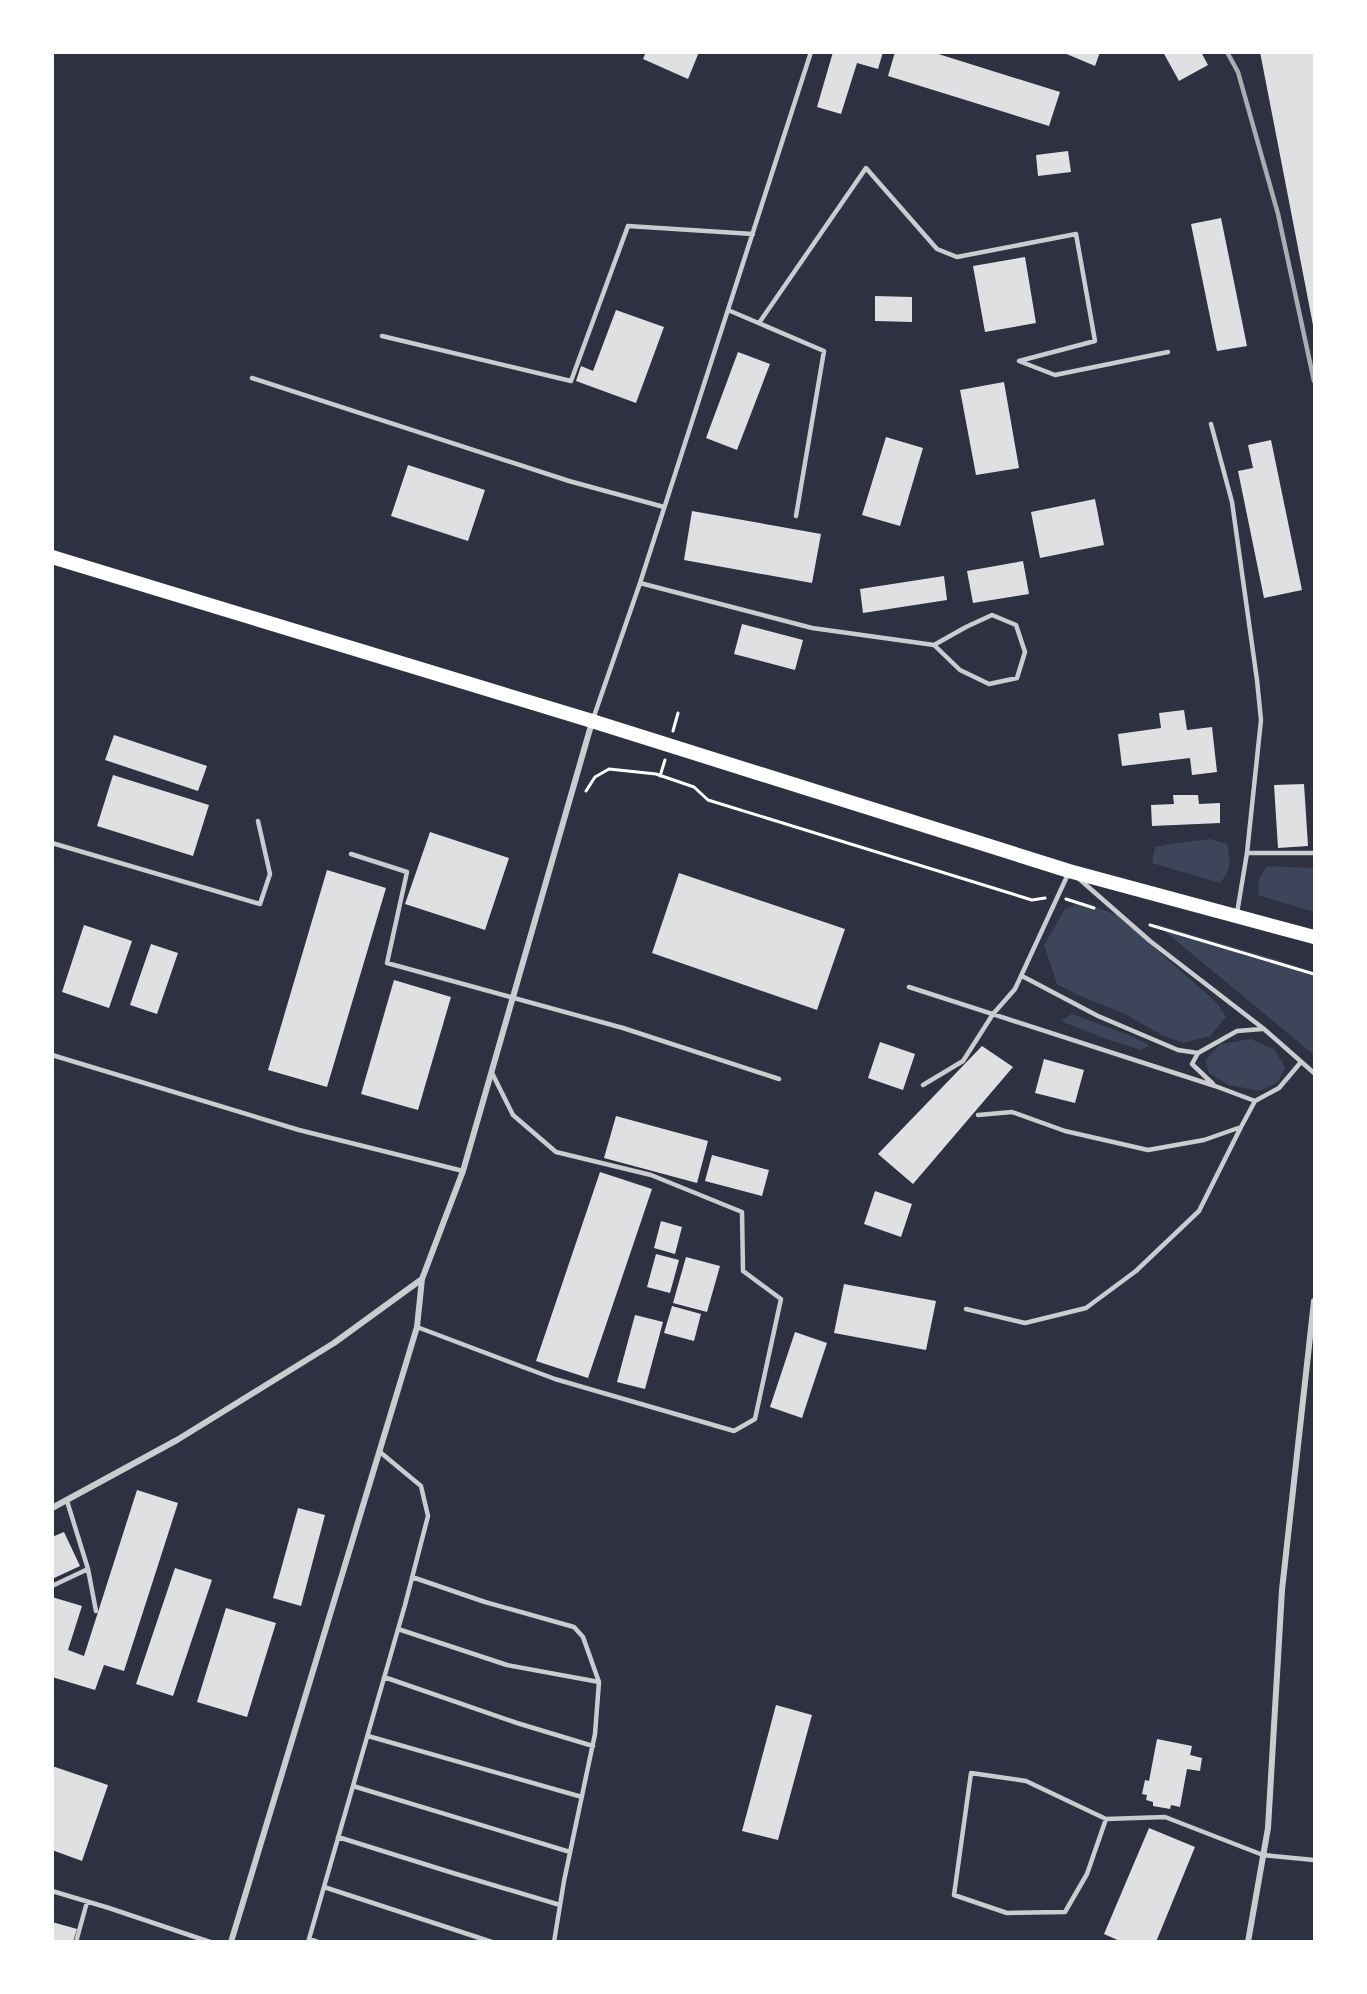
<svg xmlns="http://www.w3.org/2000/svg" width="1367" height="1994" font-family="'Nunito Sans',sans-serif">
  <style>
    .green { fill: #3c4559 }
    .building { fill: #e0e0e3 }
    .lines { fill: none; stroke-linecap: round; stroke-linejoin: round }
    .path { stroke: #fff; stroke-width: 3 }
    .service { stroke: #caccd0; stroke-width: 4.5 }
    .minor { stroke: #caccd0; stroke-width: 6 }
    .primary { stroke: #fff; stroke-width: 14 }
    .rail { stroke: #abadb3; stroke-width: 4.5 }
  </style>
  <rect width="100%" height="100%" fill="#2d3142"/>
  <path class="green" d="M 1210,839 L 1227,844 C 1231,859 1231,871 1220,883 L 1152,863 L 1155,847 L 1170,844 Z
    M 1267,866 L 1314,868 L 1314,912 L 1258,895 L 1259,879 Z
    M 1082,902 L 1117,915 L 1217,1003 L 1226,1017 L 1210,1036 L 1183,1043 L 1162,1035 L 1125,1014 L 1078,995 L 1057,984 L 1044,945 L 1065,909 Z
    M 1156,924 L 1278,960 L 1314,974 L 1314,1055 Z
    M 1072,1014 L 1129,1035 L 1150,1045 L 1141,1050 L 1106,1039 L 1061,1021 Z
    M 1251,1039 L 1274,1049 L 1285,1067 L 1278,1082 L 1260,1091 L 1229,1085 L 1209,1073 L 1205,1061 L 1220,1044 Z"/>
  <path class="building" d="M 646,52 L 699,52 L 688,79 L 643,59 Z
    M 833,52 L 883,52 L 878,69 L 857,63 L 841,114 L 817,107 Z
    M 895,52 L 932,52 L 1060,92 L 1049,126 L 888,76 Z
    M 1062,52 L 1100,52 L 1095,66 Z
    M 1163,52 L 1201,52 L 1208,65 L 1179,81 Z
    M 1260,52 L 1314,52 L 1314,325 L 1313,325 Z
    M 1068,151 L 1071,172 L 1038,176 L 1036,155 Z
    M 1221,218 L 1247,346 L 1217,351 L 1191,224 Z
    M 1025,257 L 1036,323 L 985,332 L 973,266 Z
    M 875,296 L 912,297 L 912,322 L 875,321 Z
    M 616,310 L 664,327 L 636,403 L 576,381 L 581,366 L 593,371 Z
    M 738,352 L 770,364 L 737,450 L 706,438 Z
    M 1004,382 L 1019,468 L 976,475 L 960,390 Z
    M 886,437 L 923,448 L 900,526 L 862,515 Z
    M 1271,440 L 1302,590 L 1264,598 L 1238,471 L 1253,468 L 1248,445 Z
    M 408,465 L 485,490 L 468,541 L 391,516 Z
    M 1095,499 L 1104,545 L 1040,558 L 1031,512 Z
    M 692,511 L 821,534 L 812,583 L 684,560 Z
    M 1023,561 L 1029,594 L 973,603 L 967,571 Z
    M 944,576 L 947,600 L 863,613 L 860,589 Z
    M 742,624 L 803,640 L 795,670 L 734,654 Z
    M 1184,710 L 1187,730 L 1212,727 L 1217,772 L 1192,775 L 1190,758 L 1122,766 L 1118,734 L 1161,728 L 1159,713 Z
    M 114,735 L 207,766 L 198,791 L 105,760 Z
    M 113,775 L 209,805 L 193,856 L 97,826 Z
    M 1304,784 L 1308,846 L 1278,848 L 1274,785 Z
    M 1173,795 L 1198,795 L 1199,804 L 1220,803 L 1220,823 L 1152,826 L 1151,805 L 1174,804 Z
    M 430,832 L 509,858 L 485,930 L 405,904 Z
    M 327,870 L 386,888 L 327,1087 L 268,1070 Z
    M 679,873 L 845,929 L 817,1010 L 652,953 Z
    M 84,925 L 132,941 L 109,1008 L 62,992 Z
    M 151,944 L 178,953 L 157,1014 L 130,1005 Z
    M 394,980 L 451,997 L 418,1110 L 361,1094 Z
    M 880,1042 L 915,1054 L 903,1090 L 868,1078 Z
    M 982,1046 L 1013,1067 L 913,1184 L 878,1154 Z
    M 1044,1059 L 1084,1070 L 1075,1103 L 1035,1093 Z
    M 616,1116 L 708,1141 L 697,1183 L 604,1158 Z
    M 712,1155 L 769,1170 L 762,1196 L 705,1181 Z
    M 600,1172 L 652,1189 L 588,1378 L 536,1361 Z
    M 875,1191 L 912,1204 L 901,1237 L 864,1224 Z
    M 661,1221 L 682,1227 L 675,1254 L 654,1248 Z
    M 656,1254 L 679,1260 L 670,1293 L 647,1287 Z
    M 686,1257 L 720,1266 L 707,1312 L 673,1303 Z
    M 844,1284 L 936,1301 L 926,1350 L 834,1333 Z
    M 672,1306 L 701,1314 L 694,1341 L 664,1333 Z
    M 635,1315 L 663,1322 L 645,1389 L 617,1382 Z
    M 795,1332 L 827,1343 L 802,1418 L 770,1407 Z
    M 137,1490 L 178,1503 L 124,1671 L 104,1665 L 95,1690 L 52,1677 L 52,1597 L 82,1606 L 68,1650 L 84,1656 Z
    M 298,1508 L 325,1515 L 301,1606 L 273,1598 Z
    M 64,1532 L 80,1566 L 52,1579 L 52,1537 Z
    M 175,1568 L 212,1580 L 173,1696 L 136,1684 Z
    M 226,1608 L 276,1623 L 247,1717 L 197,1702 Z
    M 776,1705 L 812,1715 L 778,1840 L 742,1831 Z
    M 1157,1739 L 1192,1746 L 1190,1755 L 1202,1758 L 1200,1771 L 1187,1769 L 1180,1807 L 1171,1805 L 1170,1809 L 1153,1806 L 1153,1802 L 1146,1800 L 1147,1795 L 1142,1794 L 1145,1780 L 1149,1781 Z
    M 52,1766 L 108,1785 L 82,1861 L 52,1850 Z
    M 1149,1828 L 1195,1847 L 1156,1942 L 1122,1942 L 1104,1934 Z
    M 52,1922 L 77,1929 L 73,1942 L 52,1942 Z"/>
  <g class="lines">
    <path class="path" d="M 673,731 L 678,713
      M 660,776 L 665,760
      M 586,791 L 595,777 L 609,769 L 656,774 L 694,787 L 708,800 L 1032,900 L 1045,898
      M 1066,899 L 1094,908
      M 1150,925 L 1314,974"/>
    <path class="service" d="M 728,310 L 824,351 L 796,516
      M 759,323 L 866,168 L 937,249 L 957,257 L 1076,234 L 1095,341 L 1019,361 L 1055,375 L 1168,352
      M 382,336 L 571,381 L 628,226 L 753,234
      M 252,378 L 569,481 L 664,507
      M 1211,424 L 1232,502 L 1257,680 L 1261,720 L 1247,853
      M 640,583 L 812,628 L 934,645 L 966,627 L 992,615 L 1016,625 L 1025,652 L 1017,678 L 989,684 L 960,670 L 934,645
      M 593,719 L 640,583 L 811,52
      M 52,843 L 260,904 L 270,874 L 258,821
      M 351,854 L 407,872 L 387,963 L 623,1028 L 779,1079
      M 1077,877 L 1150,941 L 1264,1029 L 1314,1073
      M 1237,913 L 1247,853 L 1314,853
      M 1022,976 L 1098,1016 L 1178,1050 L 1198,1053
      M 909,987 L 1215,1086 L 1255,1101 L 1279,1088 L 1301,1062
      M 52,1055 L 299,1130 L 463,1171
      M 1213,1084 L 1192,1064 L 1198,1053 L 1237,1031 L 1262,1029
      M 923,1085 L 963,1061 L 993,1014 L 1015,989 L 1069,872
      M 978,1115 L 1012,1112 L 1065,1131 L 1148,1150 L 1204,1140 L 1241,1127 L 1255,1101
      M 966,1309 L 1025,1323 L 1086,1308 L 1136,1271 L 1199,1211 L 1241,1127
      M 417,1327 L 555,1379 L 734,1431 L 755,1419 L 781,1299 L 743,1271 L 742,1212 L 651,1175 L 556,1152 L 513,1115 L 492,1073
      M 67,1501 L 88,1569 L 96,1611
      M 412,1577 L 485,1602 L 574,1627 L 583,1637 L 599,1682 L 595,1734 L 564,1881 L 554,1942
      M 52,1586 L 88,1569
      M 398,1629 L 507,1665 L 599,1682
      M 384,1677 L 517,1723 L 593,1746
      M 368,1736 L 582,1797
      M 353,1786 L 570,1852
      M 1106,1819 L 1026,1781 L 971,1773 L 954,1895 L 1007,1913 L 1065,1912 L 1087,1874 L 1106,1819 L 1165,1817 L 1263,1855 L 1314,1860
      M 338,1837 L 453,1873 L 560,1905
      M 324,1887 L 492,1942
      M 52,1891 L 109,1908 L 210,1942
      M 76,1942 L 87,1902
      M 318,1942 L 309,1939 L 405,1605 L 428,1516 L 421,1486 L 380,1452"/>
    <path class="minor" d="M 52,1508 L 177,1440 L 334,1343 L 422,1279
      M 231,1942 L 417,1327 L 422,1279 L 463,1171 L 592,722
      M 1248,1942 L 1268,1828 L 1282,1590 L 1314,1301"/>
    <path class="primary" d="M 52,557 L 592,721 L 1069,871 L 1314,937"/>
    <path class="rail" d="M 1227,52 L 1238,72 L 1278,214 L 1314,381"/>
  </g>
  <rect width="1367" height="1994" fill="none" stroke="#ffffff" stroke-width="108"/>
</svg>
